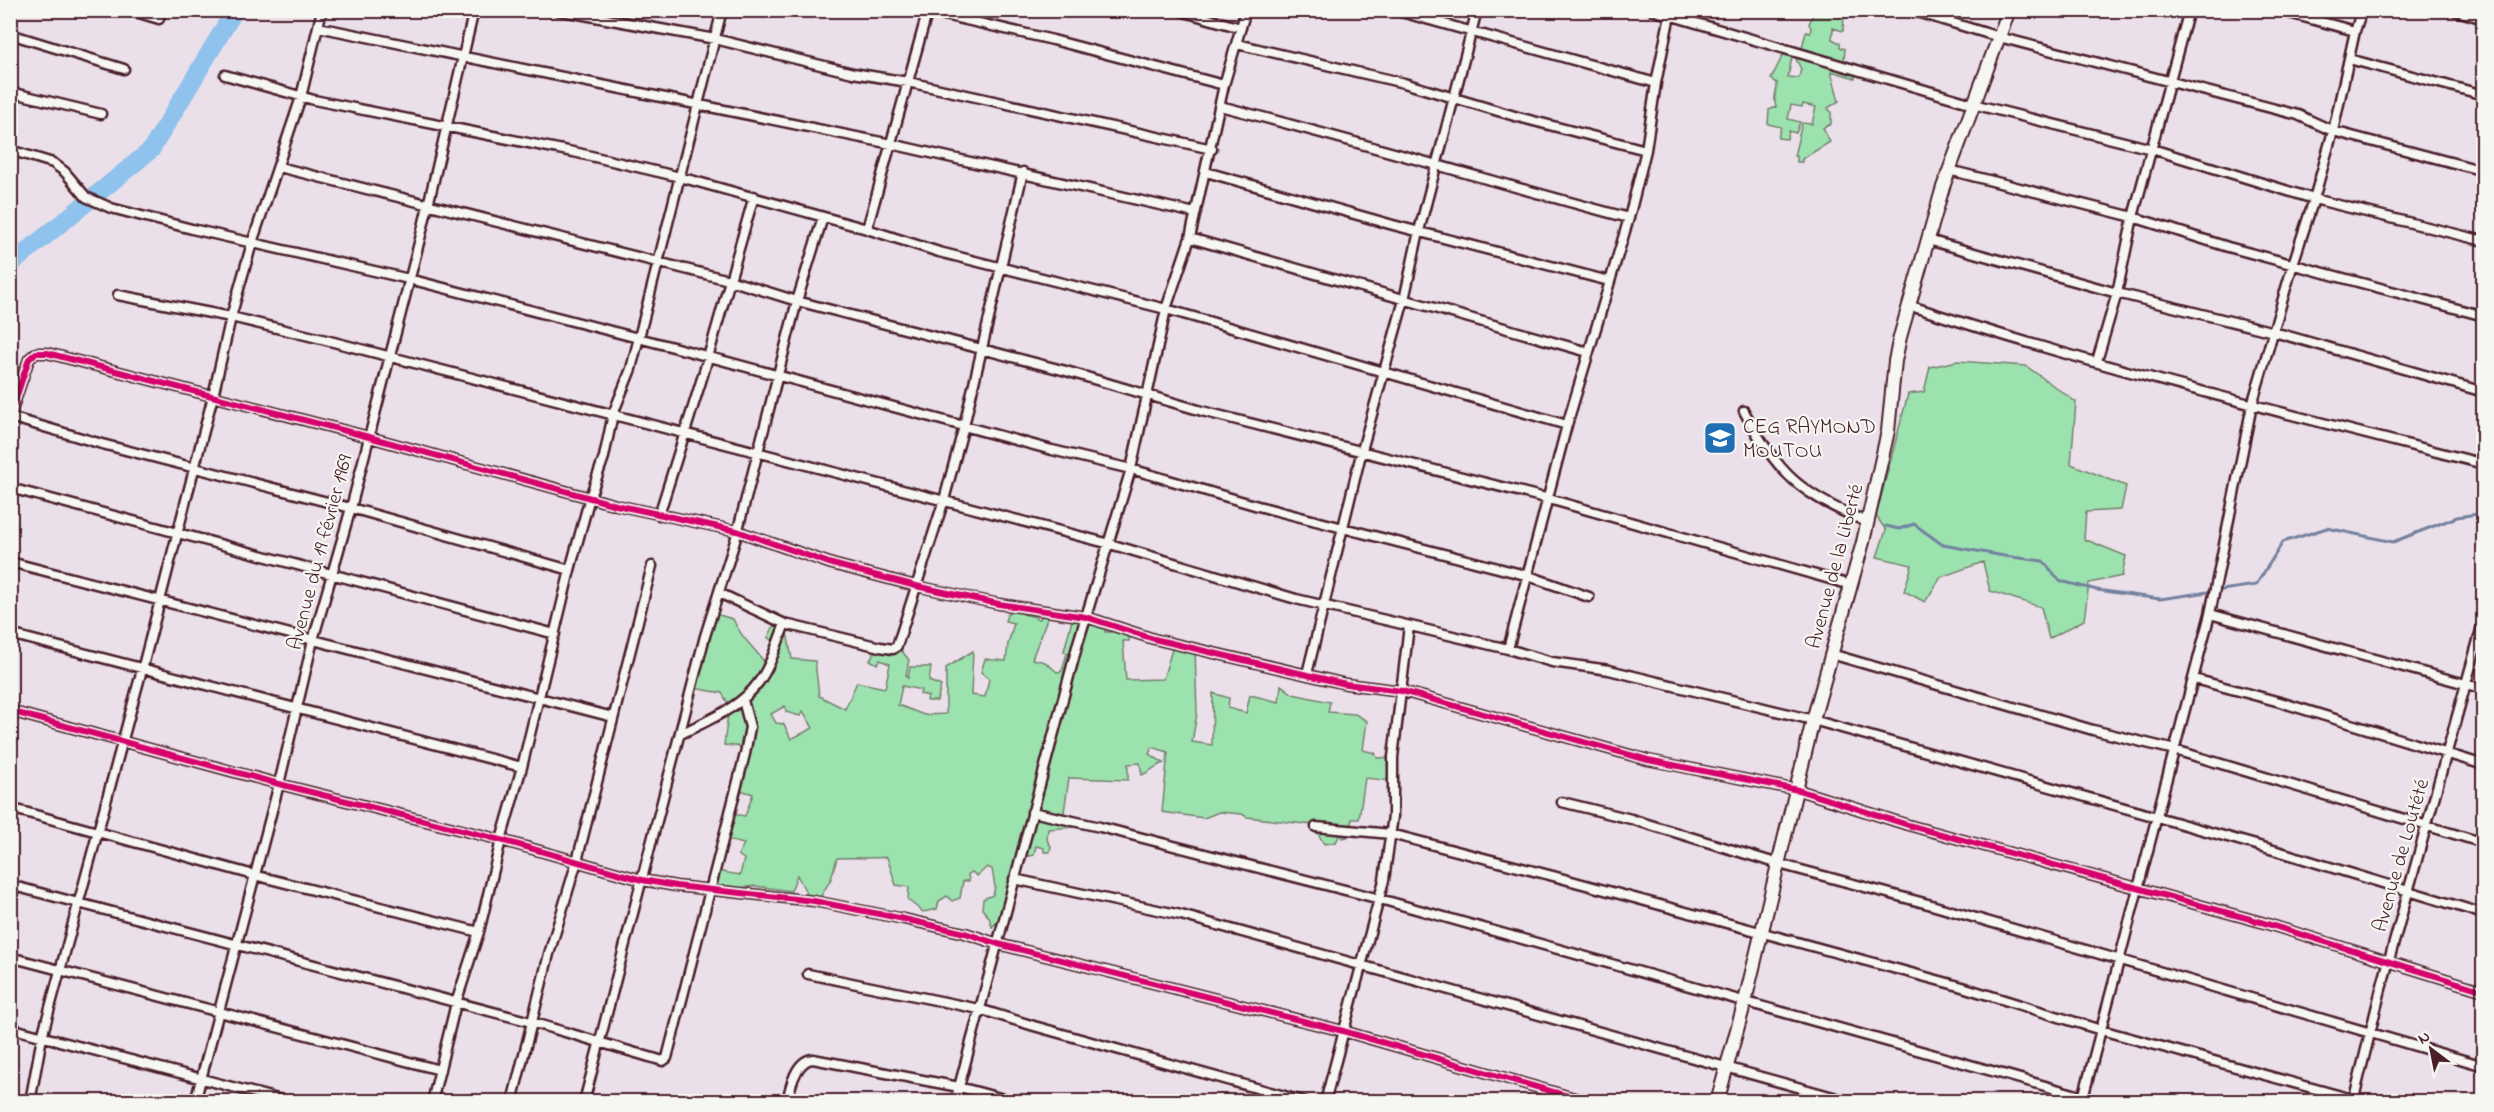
<svg xmlns="http://www.w3.org/2000/svg" width="2494" height="1112" font-family="'Indie Flower',sans-serif">
  <style>
    .green { fill: #9ce2af; stroke: #73806d; stroke-width: 1.5; fill-rule: evenodd }
    .lines { fill: none; stroke-linecap: round; stroke-linejoin: round }
    .stream { stroke: #73819f; stroke-width: 3 }
    .river { stroke: #8fc2ec; stroke-width: 18 }
    .street-casing { stroke: #4a1f2b; stroke-width: 13 }
    .secondary-casing { stroke: #4a1f2b; stroke-width: 16 }
    .street { stroke: #f6f6f2; stroke-width: 8 }
    .secondary { stroke: #f6f6f2; stroke-width: 12 }
    .cycleway-casing { stroke: #f6f6f2; stroke-width: 10 }
    .cycleway { stroke: #d6006c; stroke-width: 6 }
    .labels { text-anchor: middle; stroke-width: 4.5; stroke-linejoin: round; paint-order: stroke }
    .poi-label { font-size: 21px; fill: #4a1f2b; stroke: #f6f6f2; text-anchor: start }
    .street-label { font-size: 21px; fill: #4a1f2b; stroke: #f6f6f2 }
  </style>
  <rect width="100%" height="100%" fill="#ebe0ea"/>
  <filter id="ink" filterUnits="userSpaceOnUse"><feTurbulence type="fractalNoise" baseFrequency=".0167" numOctaves="2"/><feDisplacementMap in="SourceGraphic" scale="12" xChannelSelector="R" yChannelSelector="G"/><feConvolveMatrix kernelMatrix="1 2 1 2 8 2 1 2 1" color-interpolation-filters="sRGB"/></filter>
  <g filter="url(#ink)">
    <path class="green" d="M 1814,11 L 1842,11 L 1844,14 L 1843,31 L 1833,28 L 1832,39 L 1840,43 L 1840,47 L 1845,49 L 1844,61 L 1856,64 L 1855,78 L 1831,71 L 1839,101 L 1828,108 L 1831,112 L 1831,124 L 1823,128 L 1830,142 L 1802,159 L 1802,162 L 1797,162 L 1797,156 L 1794,156 L 1802,123 L 1812,124 L 1816,107 L 1803,104 L 1802,107 L 1791,105 L 1788,119 L 1800,122 L 1796,133 L 1789,131 L 1787,139 L 1778,138 L 1781,127 L 1768,124 L 1769,110 L 1776,107 C 1772,94 1778,92 1777,83 L 1771,79 L 1783,55 L 1792,57 L 1788,77 L 1799,78 L 1801,69 L 1796,59 L 1804,57 L 1801,51 L 1806,32 L 1810,33 L 1811,28 L 1809,24 Z
      M 1958,361 L 2026,366 L 2076,402 L 2071,464 L 2126,486 L 2121,510 L 2086,512 L 2084,539 L 2126,556 L 2122,576 L 2089,583 L 2084,620 L 2049,639 L 2041,607 L 1990,591 L 1983,562 L 1941,577 L 1925,602 L 1904,591 L 1912,565 L 1877,557 L 1886,530 L 1876,516 L 1908,394 L 1924,392 L 1930,367 Z
      M 1016,608 L 1023,614 L 1036,617 L 1036,619 L 1040,619 L 1043,612 L 1049,613 L 1032,659 L 1045,662 L 1057,672 L 1062,671 L 1067,653 L 1064,651 L 1073,616 L 1084,617 L 1069,691 L 1087,630 L 1093,620 L 1106,624 L 1105,632 L 1111,632 L 1111,625 L 1131,632 L 1129,641 L 1123,641 L 1126,680 L 1163,679 L 1174,643 L 1195,648 L 1197,713 L 1192,742 L 1212,745 L 1213,693 L 1229,698 L 1228,708 L 1246,713 L 1250,695 L 1279,702 L 1281,685 L 1293,694 L 1330,702 L 1328,712 L 1355,714 L 1367,721 L 1363,750 L 1375,753 L 1377,758 L 1398,757 L 1393,781 L 1365,778 L 1359,819 L 1352,819 L 1347,837 L 1342,838 L 1340,834 L 1336,842 L 1324,844 L 1313,825 L 1247,817 L 1242,814 L 1219,812 L 1204,818 L 1162,812 L 1168,752 L 1152,747 L 1149,754 L 1164,763 C 1155,766 1151,771 1142,775 L 1140,763 L 1128,764 L 1128,780 L 1069,778 L 1064,812 L 1067,821 L 1089,826 L 1048,829 L 1047,840 L 1051,846 L 1050,852 L 1044,852 L 1044,848 L 1036,846 L 1034,855 L 1024,857 L 998,921 L 992,927 L 989,917 L 982,909 L 983,899 L 993,895 L 995,887 L 992,869 L 987,867 L 977,876 L 972,872 L 968,874 L 969,881 L 963,881 L 960,898 L 952,901 L 947,896 L 939,901 L 937,909 L 923,912 L 908,900 L 909,887 L 896,885 L 887,857 C 870,859 854,857 837,858 L 831,879 L 817,903 L 811,902 L 797,875 L 791,891 L 755,886 L 726,890 L 715,885 L 717,871 L 740,875 L 744,859 L 738,855 L 744,844 L 727,840 L 732,814 L 745,816 L 753,794 L 740,790 L 744,747 L 724,745 L 729,705 L 722,693 L 693,688 L 715,614 L 733,619 C 741,638 753,646 765,663 L 774,641 L 768,638 L 774,625 L 786,627 L 792,659 L 815,661 L 819,696 L 845,709 L 857,682 L 885,688 L 890,664 L 880,660 L 877,664 L 870,660 L 877,648 L 901,650 L 909,660 L 906,675 L 908,678 L 910,667 L 931,667 L 929,681 L 941,686 L 937,701 L 927,701 L 928,696 L 920,694 L 921,690 L 902,686 L 898,705 L 924,715 L 946,714 L 946,668 L 973,651 L 971,695 L 985,697 L 989,679 L 981,672 L 985,659 L 1006,661 L 1008,644 L 1014,623 L 1005,621 L 1007,615 ZM 785,706 L 786,712 L 800,716 L 803,711 L 813,728 L 791,739 L 784,724 L 776,723 L 771,714 Z"/>
    <g class="lines">
      <path class="stream" d="M 1886,526 L 1899,529 L 1914,524 L 1943,545 L 2004,556 L 2043,561 L 2060,581 L 2097,590 L 2160,599 L 2256,585 L 2283,542 L 2327,528 L 2393,542 L 2457,517 L 2484,513"/>
      <path class="river" d="M 10,265 L 151,150 L 235,10"/>
      <g class="street-casing">
        <path id="street" d="M 129,10 L 159,19
          M 557,10 L 715,39 L 853,73 L 908,82 L 1212,149
          M 923,10 L 1053,40 L 1224,85
          M 1177,10 L 1241,28
          M 1394,10 L 1656,83
          M 1652,10 L 1973,104 L 2152,149 L 2314,199 L 2484,241
          M 1910,10 L 1999,37 L 2298,115 L 2333,131 L 2484,171
          M 2278,10 L 2355,31
          M 2453,10 L 2484,19
          M 318,27 L 891,144 L 1195,213
          M 10,34 L 124,69
          M 1237,44 L 1404,83 L 1518,117 L 1646,150
          M 2349,59 L 2484,95
          M 225,75 L 314,100 L 578,153 L 680,177 L 867,229 L 939,252 L 1166,309 L 1567,425
          M 10,92 L 101,114
          M 1220,106 C 1357,141 1492,182 1629,218
          M 10,150 L 53,163 L 65,172 L 86,197 L 111,208 L 192,229 L 409,279 L 673,347 L 1052,450 L 1131,469 L 1258,506 L 1529,576 L 1589,597
          M 279,167 L 729,280 L 797,301 L 1066,371 L 1202,411 L 1549,499 L 1851,585
          M 1949,170 L 2133,217 L 2228,247 L 2484,316
          M 1206,172 L 1393,225 L 1609,281
          M 867,229 L 928,10
          M 1190,238 L 1588,352
          M 1928,240 L 2117,293 L 2274,332 L 2484,392
          M 118,295 L 231,317 L 322,339 L 1110,544 L 1296,599 L 1508,649 L 1552,662 L 1609,670 L 1813,720 L 2284,853 L 2484,914
          M 1911,306 C 2099,368 2292,415 2484,464
          M 2097,361 L 2117,293 L 2133,217 L 2189,10
          M 1744,411 C 1777,474 1802,495 1867,522
          M 10,416 L 29,359 L 36,353 L 47,353 L 369,437 L 616,505 L 737,531 L 832,564 L 916,586 L 999,604 L 1086,617 L 1154,639 L 1346,684 L 1402,691 L 1648,760 L 1798,790 L 1908,825 L 2261,922 L 2484,991
          M 10,417 L 102,444 L 351,508 L 570,570
          M 10,488 L 555,634
          M 659,515 L 703,375 L 754,196
          M 10,562 L 613,717
          M 719,593 L 785,624 L 880,647 L 893,649 L 897,646 L 944,500 L 964,426 L 1023,172
          M 2210,614 L 2484,689
          M 10,634 L 522,767
          M 1508,649 L 1567,425 L 1629,218 L 1646,150 L 1656,83 L 1671,10
          M 1831,654 L 2093,730 L 2175,750 L 2484,843
          M 1307,674 L 1362,450 L 1404,300 L 1419,231 L 1477,10
          M 2194,679 L 2280,702 L 2484,765
          M 10,711 L 279,784 L 501,840 L 642,880 L 676,886 L 814,901 L 904,919 L 965,933 L 998,944 L 1343,1031 L 1588,1102
          M 681,734 C 708,720 740,708 758,683 C 771,666 777,643 785,624
          M 1562,802 L 1631,819 L 1779,864 L 1928,904 L 2484,1066
          M 10,808 L 254,875 L 479,932
          M 1032,812 L 1100,827 L 1380,899 L 2102,1102
          M 1316,827 L 1391,834 L 1553,876 L 1959,986 L 2101,1030 L 2363,1102
          M 1014,879 L 1181,915 L 1851,1102
          M 10,885 L 531,1022 L 663,1061 L 667,1058 L 745,754 L 750,727 L 743,700
          M 10,957 L 440,1070
          M 808,974 L 979,1009 L 1034,1026 L 1306,1102
          M 10,1028 L 289,1102
          M 30,1102 L 42,1037 L 143,666 L 213,396 L 231,317 L 252,243 L 301,97 L 322,10
          M 195,1102 L 279,784 L 313,640 L 351,508 L 422,231 L 474,10
          M 432,1102 L 456,1003 L 479,932 L 501,840 L 522,767 L 570,570 L 590,497 L 604,457 L 613,414 L 631,369 L 722,10
          M 512,1102 L 549,954 L 577,861 L 652,566
          M 584,1102 L 705,636 L 735,541 L 797,301 L 823,217
          M 787,1102 C 790,1087 796,1060 813,1059 L 959,1087 L 1015,1102
          M 955,1102 L 1078,643 L 1131,469 L 1166,309 L 1190,238 L 1224,85 L 1246,10
          M 1325,1102 L 1384,880 L 1393,816 L 1393,757 L 1409,626
          M 2082,1102 L 2210,614 L 2252,405 L 2293,264 L 2314,199 L 2333,131 L 2355,31 L 2362,10
          M 2353,1102 L 2381,989 L 2484,619"/>
      </g>
      <g class="secondary-casing">
        <path id="secondary" d="M 1717,1102 L 1745,1001 L 1813,720 L 1863,542 L 1888,431 L 1895,361 L 1900,337 L 1943,187 L 2009,10"/>
      </g>
      <use href="#street" class="street"/>
      <use href="#secondary" class="secondary"/>
      <g class="cycleway-casing">
        <path id="cycleway" d="M 10,416 L 29,359 L 36,353 L 47,353 L 369,437 L 616,505 L 737,531 L 832,564 L 916,586 L 999,604 L 1086,617 L 1154,639 L 1346,684 L 1402,691 L 1648,760 L 1798,790 L 1908,825 L 2261,922 L 2484,991
          M 10,711 L 279,784 L 501,840 L 642,880 L 676,886 L 814,901 L 904,919 L 965,933 L 998,944 L 1343,1031 L 1588,1102"/>
      </g>
      <use href="#cycleway" class="cycleway"/>
    </g>
  </g>
  <defs>
    <g id="school-square" transform="scale(1.725)"><rect x="-9" y="-9" width="18" height="18" rx="4" fill="#1f6fb2" stroke="#f6f6f2"/><path d="M0-5L7-2L0 1L-7-2ZM-4 1L0 2.5L4 1V4Q0 6-4 4Z" fill="#fff"/></g>
  </defs>
  <g fill-rule="evenodd">
    <use href="#school-square" x="1720" y="438"/>
  </g>
  <g class="labels">
    <g class="poi-label">
      <text x="1743" y="433">CEG RAYMOND<tspan x="1743" dy="24">MOUTOU</tspan></text>
    </g>
    <g class="street-label">
      <text transform="translate(319 552) rotate(-75)" y="7">Avenue du 19 février 1969</text>
      <text transform="translate(1834 566) rotate(-75)" y="7">Avenue de la Liberté</text>
      <text transform="translate(2400 855) rotate(-74)" y="7">Avenue de Loutété</text>
    </g>
  </g>
  <rect width="2494" height="1112" fill="none" stroke="#f6f6f2" stroke-width="36"/>
  <rect x="18" y="18" width="2458" height="1076" fill="none" stroke="#4a1f2b" stroke-width="2" filter="url(#ink)"/>
  <g transform="translate(2431 1049) rotate(328)" stroke="#f6f6f2" stroke-width="4.5" paint-order="stroke">
  <path d="M0-4.5L10 22L0 15L-10 22Z" fill="#4a1f2b"/>
  <text y="-9" font-size="16" font-weight="bold" text-anchor="middle" fill="#4a1f2b">N</text>
  </g>
</svg>
